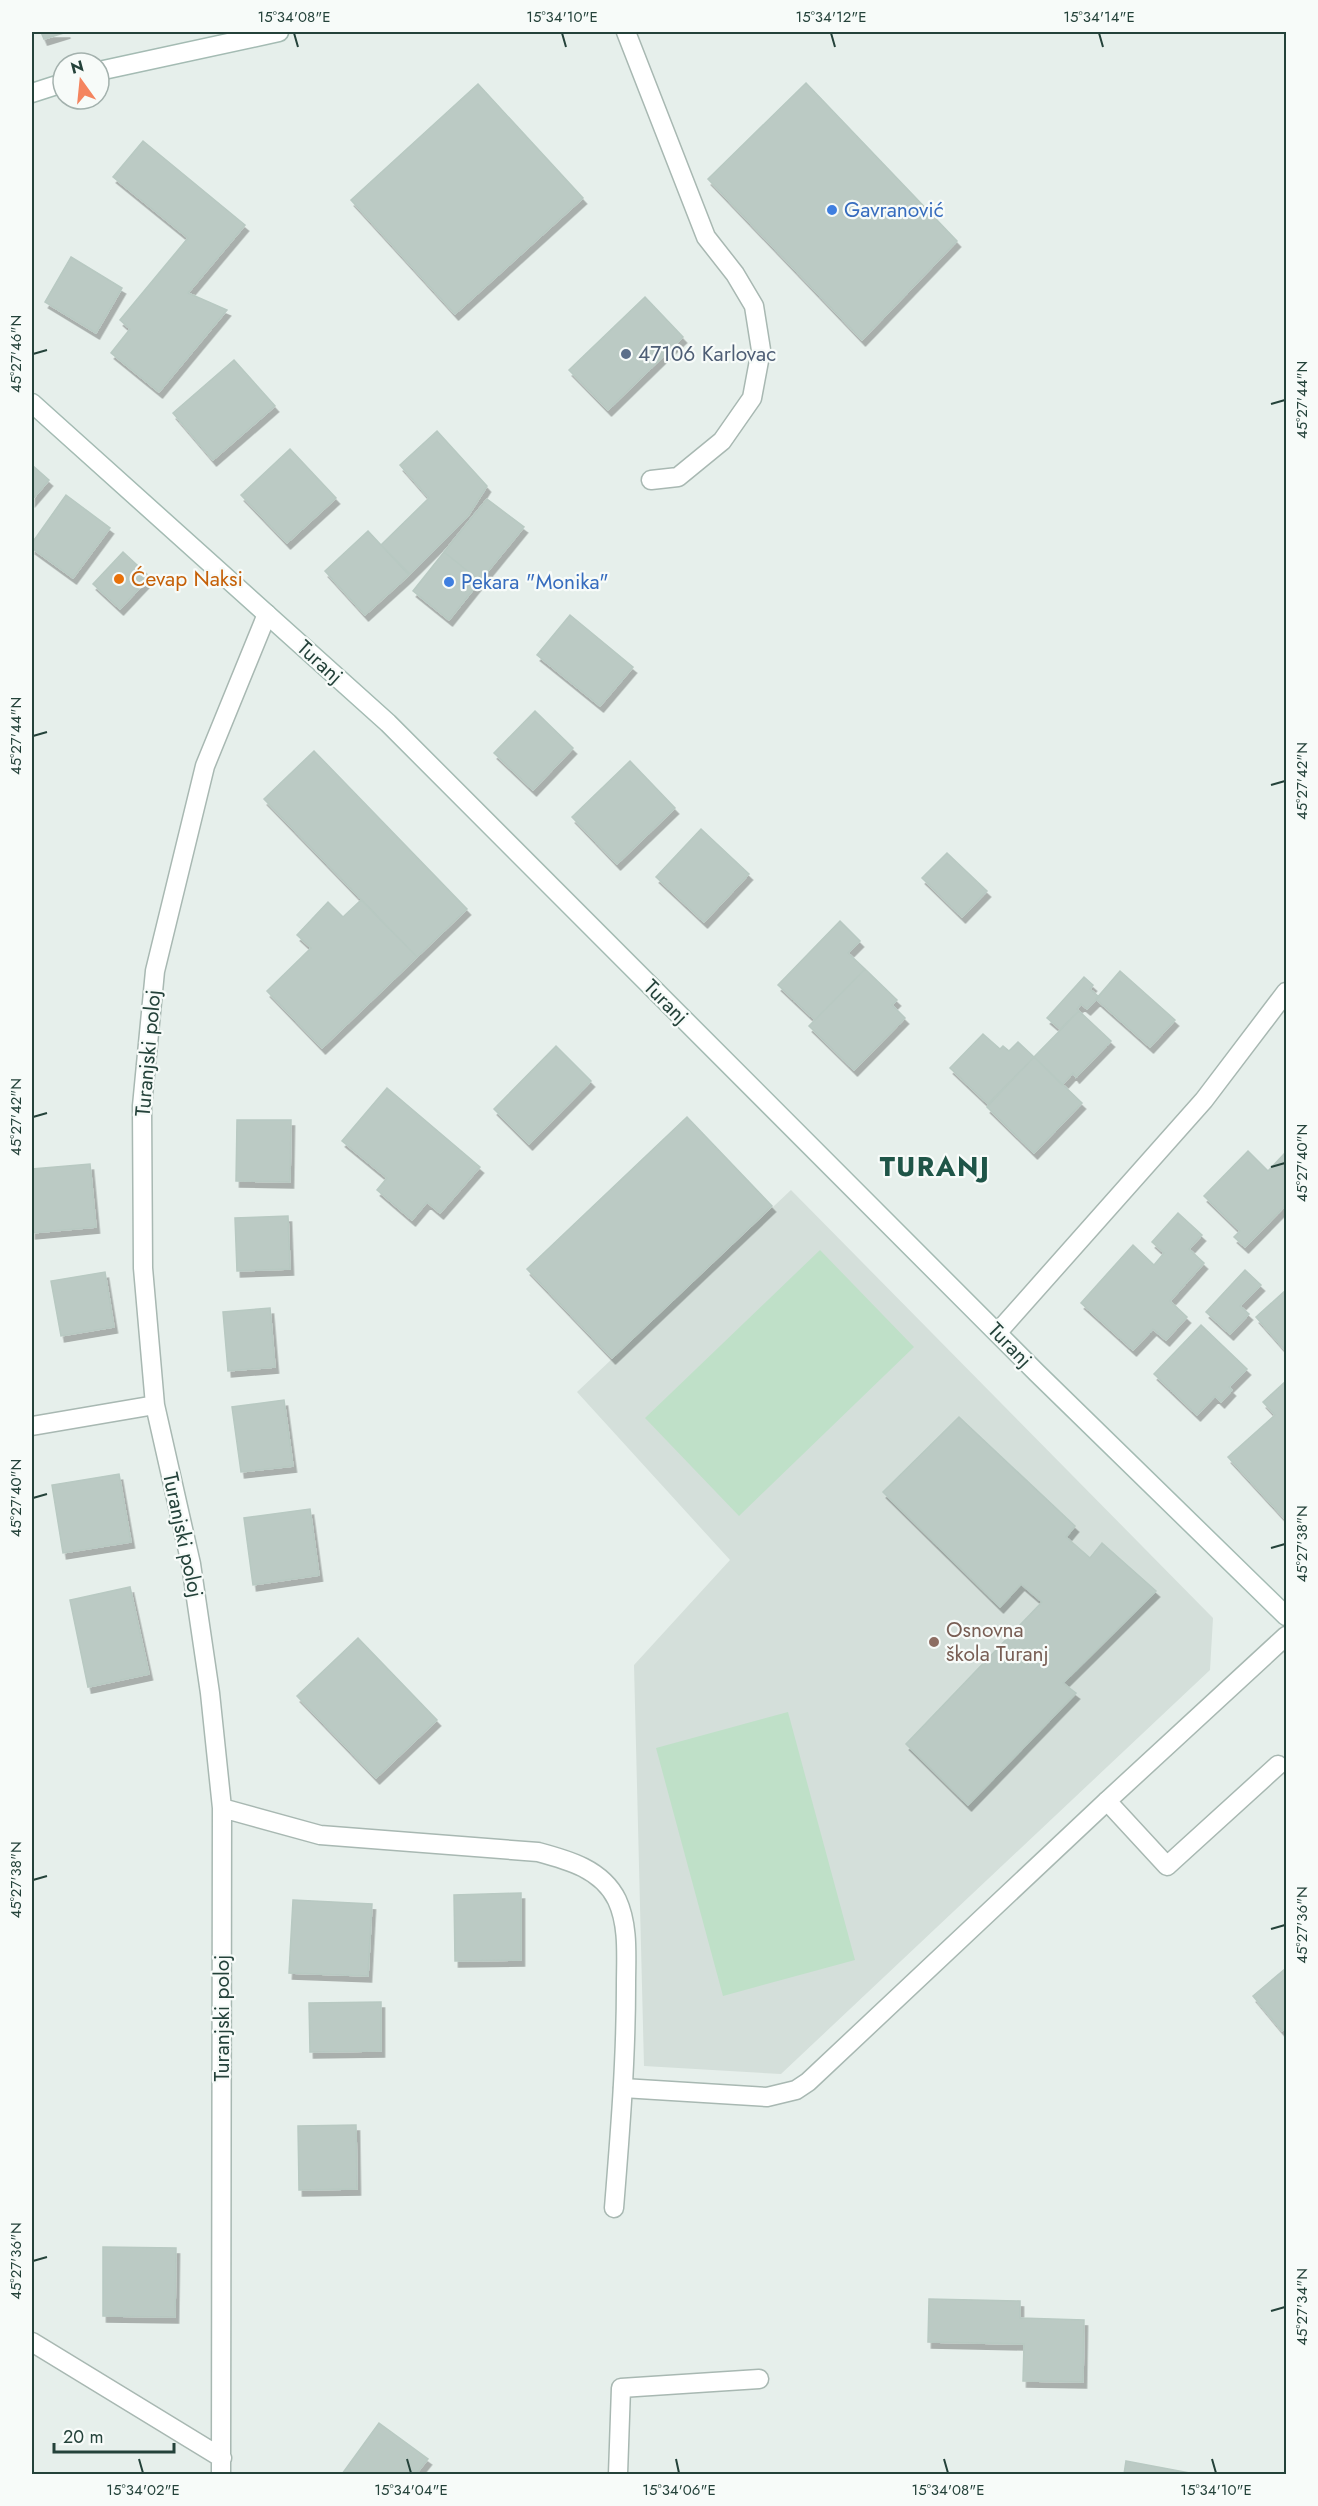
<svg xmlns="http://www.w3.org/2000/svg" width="1318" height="2506" font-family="Jost,sans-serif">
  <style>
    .built { fill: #d4dfda }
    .green { fill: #bfe0c8 }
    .building { fill: #bbcac4; stroke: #b8c9c2; stroke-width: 1.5; filter: url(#shadow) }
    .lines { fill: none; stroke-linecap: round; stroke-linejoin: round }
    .lane-casing { stroke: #a8b8b2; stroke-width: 21 }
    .street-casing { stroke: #a8b8b2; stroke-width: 21 }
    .secondary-casing { stroke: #a4bbb3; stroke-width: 21 }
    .lane { stroke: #fff; stroke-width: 18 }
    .street { stroke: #fff; stroke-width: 18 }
    .secondary { stroke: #fff; stroke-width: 18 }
    .ticks { fill: none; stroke: #24423a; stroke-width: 2 }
    .shop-dot { fill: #3f7fe0; stroke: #f7fbf9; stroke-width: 2 }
    .service-dot { fill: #5c6f8a; stroke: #f7fbf9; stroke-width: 2 }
    .food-dot { fill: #e8710a; stroke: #f7fbf9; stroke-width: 2 }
    .education-dot { fill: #8d6e63; stroke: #f7fbf9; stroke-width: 2 }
    .labels { text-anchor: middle; stroke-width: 4.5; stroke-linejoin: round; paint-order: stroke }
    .shop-label { font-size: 21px; fill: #366cbe; stroke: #f7fbf9; text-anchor: start }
    .service-label { font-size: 21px; fill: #4e5e75; stroke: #f7fbf9; text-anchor: start }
    .food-label { font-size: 21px; fill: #c56008; stroke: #f7fbf9; text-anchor: start }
    .street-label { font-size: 21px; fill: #24423a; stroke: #f7fbf9 }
    .education-label { font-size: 21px; fill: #785e54; stroke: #f7fbf9; text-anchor: start }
    .district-label { font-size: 27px; font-weight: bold; letter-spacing: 1.5px; fill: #1f5548; stroke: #f7fbf9 }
    .neatline { fill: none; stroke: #24423a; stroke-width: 2 }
    .ticks-label { font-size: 15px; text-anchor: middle; fill: #24423a }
  </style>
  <defs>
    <filter id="shadow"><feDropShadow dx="3.5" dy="6" stdDeviation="0" flood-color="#0004"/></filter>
  </defs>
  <rect width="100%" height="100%" fill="#e6efeb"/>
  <path class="built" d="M 791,1190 L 1213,1618 L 1210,1670 L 781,2074 L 644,2066 L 634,1665 L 730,1560 L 577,1392 Z"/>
  <path class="green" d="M 820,1250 L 914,1347 L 739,1516 L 645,1418 Z
    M 788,1712 L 855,1960 L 723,1996 L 656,1748 Z"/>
  <path class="building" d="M 41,32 L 67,32 L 44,39 Z
    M 806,83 L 957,241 L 862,340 L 708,179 Z
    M 478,84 L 583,198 L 455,314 L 351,200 Z
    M 143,141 L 245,225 L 188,293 L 227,310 L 159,392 L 111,353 L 130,329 L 120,320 L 188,238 L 113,177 Z
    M 71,257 L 122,288 L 96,333 L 45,302 Z
    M 645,297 L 683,337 L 608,410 L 569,370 Z
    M 234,360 L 275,406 L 213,460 L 173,413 Z
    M 437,431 L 487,486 L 468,516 L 410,574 L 381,545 L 429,498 L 400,465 Z
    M 290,449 L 336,498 L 287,543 L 241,495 Z
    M 32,465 L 49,480 L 32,500 Z
    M 66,495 L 110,528 L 73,578 L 32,548 L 32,543 Z
    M 487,499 L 524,527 L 480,581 L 444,552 Z
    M 368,531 L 409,575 L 365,615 L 325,571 Z
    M 123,552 L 150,577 L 120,609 L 93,584 Z
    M 444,552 L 480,581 L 449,620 L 413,591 Z
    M 570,615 L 633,667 L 600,706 L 537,655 Z
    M 535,711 L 573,748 L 533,790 L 494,753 Z
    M 314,751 L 467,909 L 417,957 L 264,799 Z
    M 630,761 L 675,808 L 617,864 L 572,817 Z
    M 701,829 L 749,874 L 704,922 L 656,877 Z
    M 947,853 L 987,891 L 962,917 L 922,878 Z
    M 361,900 L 417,957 L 322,1048 L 267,991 L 311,948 L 297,935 L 328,902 L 343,917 Z
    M 840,921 L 860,941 L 848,953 L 865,969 L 815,1020 L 778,985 Z
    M 865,969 L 897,1000 L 892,1005 L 905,1018 L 854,1070 L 809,1026 Z
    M 1120,971 L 1175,1020 L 1150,1047 L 1096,999 Z
    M 1084,977 L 1093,985 L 1090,989 L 1099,997 L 1087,1009 L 1081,1004 L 1077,1009 L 1079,1011 L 1060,1029 L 1047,1018 Z
    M 1079,1011 L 1111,1041 L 1076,1077 L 1073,1073 L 1062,1085 L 1034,1057 Z
    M 983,1034 L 1000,1049 L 1003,1046 L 1009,1051 L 1018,1042 L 1034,1057 L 988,1104 L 950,1068 Z
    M 556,1046 L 591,1081 L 529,1144 L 494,1109 Z
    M 1034,1057 L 1082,1103 L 1034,1153 L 987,1107 Z
    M 387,1088 L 480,1167 L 440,1213 L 427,1202 L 412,1220 L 377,1190 L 387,1178 L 342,1141 Z
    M 687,1117 L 772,1206 L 612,1358 L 527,1269 Z
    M 237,1120 L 291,1120 L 290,1182 L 236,1181 Z
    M 1248,1151 L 1268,1171 L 1286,1152 L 1286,1205 L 1245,1247 L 1234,1237 L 1240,1231 L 1204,1196 Z
    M 90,1164 L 96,1227 L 32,1233 L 32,1169 Z
    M 1178,1213 L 1202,1235 L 1189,1249 L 1204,1263 L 1170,1301 L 1187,1317 L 1166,1340 L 1153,1329 L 1133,1350 L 1081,1303 L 1133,1245 L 1154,1265 L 1164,1253 L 1152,1242 Z
    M 288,1216 L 290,1269 L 237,1271 L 235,1218 Z
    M 1245,1270 L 1261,1285 L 1240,1306 L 1249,1314 L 1230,1334 L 1206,1312 Z
    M 105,1272 L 114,1327 L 61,1336 L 51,1281 Z
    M 1286,1290 L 1286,1351 L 1256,1317 Z
    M 270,1308 L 275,1367 L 228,1371 L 223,1312 Z
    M 1201,1325 L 1247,1369 L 1229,1387 L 1232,1390 L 1221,1402 L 1215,1396 L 1197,1415 L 1154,1374 Z
    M 1286,1381 L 1286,1520 L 1228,1457 L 1275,1415 L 1263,1402 Z
    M 284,1400 L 293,1466 L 241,1472 L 232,1407 Z
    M 959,1417 L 1075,1526 L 1066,1537 L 1090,1558 L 1102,1543 L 1156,1591 L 1063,1683 L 1076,1693 L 968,1805 L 906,1744 L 1042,1602 L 1021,1584 L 1000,1607 L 883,1492 Z
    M 119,1474 L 131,1542 L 63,1553 L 52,1485 Z
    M 310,1509 L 319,1575 L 253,1585 L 244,1518 Z
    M 130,1587 L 149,1674 L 88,1687 L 70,1600 Z
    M 358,1638 L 437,1720 L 376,1778 L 297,1696 Z
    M 521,1893 L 521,1960 L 455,1961 L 454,1895 Z
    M 293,1900 L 372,1904 L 368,1976 L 289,1973 Z
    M 1286,1968 L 1286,2027 L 1282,2031 L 1253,1996 Z
    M 381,2002 L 381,2051 L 310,2052 L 309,2003 Z
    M 356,2125 L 357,2189 L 299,2190 L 298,2126 Z
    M 103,2247 L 176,2248 L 175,2317 L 103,2316 Z
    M 929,2299 L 1020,2301 L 1020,2318 L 1084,2320 L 1083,2382 L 1023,2381 L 1024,2344 L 928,2342 Z
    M 379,2423 L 428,2459 L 416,2474 L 342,2474 Z
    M 1126,2461 L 1195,2474 L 1124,2474 Z"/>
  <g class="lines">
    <g class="lane-casing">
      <path id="lane" d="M 626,32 L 706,237 L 735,274 L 754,306 L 761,350 L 752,398 L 722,441 L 678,477 L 651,480
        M 623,2088 L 767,2097 L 796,2090 L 808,2082 L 1107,1801"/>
    </g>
    <g class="street-casing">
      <path id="street" d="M 998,1332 L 1204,1100 L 1286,992
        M 32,1426 L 155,1405
        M 1278,1765 L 1167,1866 L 1107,1801 L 1286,1636
        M 222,1808 L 320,1835 L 538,1852 C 568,1860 602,1869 617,1900 C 629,1926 626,1957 626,1985 C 626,2060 620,2134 614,2208
        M 32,2342 L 222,2458
        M 221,2474 L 222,1808 L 210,1693 L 191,1564 L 155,1405 L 143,1268 L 142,1106 L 155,971 L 205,766 L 267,614
        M 618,2474 L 621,2388 L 759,2379"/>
    </g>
    <g class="secondary-casing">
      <path id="secondary" d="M 99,71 L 279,32
        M 32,93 L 63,83
        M 32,403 L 388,723 L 1037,1373 L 1286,1616"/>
    </g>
    <use href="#lane" class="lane"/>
    <use href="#street" class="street"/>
    <use href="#secondary" class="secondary"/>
  </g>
  <path class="ticks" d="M 294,33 L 298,47M 562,33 L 566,47M 831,33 L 835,47M 1099,33 L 1103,47M 33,354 L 47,350M 1271,404 L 1285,400M 33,736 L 47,732M 1271,785 L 1285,781M 33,1117 L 47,1113M 1271,1167 L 1285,1163M 33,1498 L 47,1494M 1271,1548 L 1285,1544M 33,1880 L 47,1876M 1271,1929 L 1285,1925M 33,2261 L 47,2257M 1271,2311 L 1285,2307M 139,2459 L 143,2473M 407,2459 L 411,2473M 676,2459 L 679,2473M 944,2459 L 948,2473M 1212,2459 L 1216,2473"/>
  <g class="shop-dot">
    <circle cx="832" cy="210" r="6"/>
    <circle cx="449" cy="582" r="6"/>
  </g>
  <circle class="service-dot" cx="626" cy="354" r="6"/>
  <circle class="food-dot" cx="119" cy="579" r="6"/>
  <circle class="education-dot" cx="934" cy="1642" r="6"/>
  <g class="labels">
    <g class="shop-label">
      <text x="844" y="217">Gavranović</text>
      <text x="461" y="589">Pekara "Monika"</text>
    </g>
    <g class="service-label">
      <text x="638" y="361">47106 Karlovac</text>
    </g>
    <g class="food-label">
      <text x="131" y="586">Ćevap Naksi</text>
    </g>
    <g class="street-label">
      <text transform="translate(320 662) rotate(42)" y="7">Turanj</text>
      <text transform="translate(666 1002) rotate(45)" y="7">Turanj</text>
      <text transform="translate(148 1053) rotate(-85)" y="7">Turanjski poloj</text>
      <text transform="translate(1010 1345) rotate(46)" y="7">Turanj</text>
      <text transform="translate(183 1535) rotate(78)" y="7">Turanjski poloj</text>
      <text transform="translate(222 2018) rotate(-90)" y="7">Turanjski poloj</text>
    </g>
    <g class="education-label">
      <text x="946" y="1637">Osnovna<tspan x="946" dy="24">škola Turanj</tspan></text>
    </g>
    <g class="district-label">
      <text x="935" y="1176">TURANJ</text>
    </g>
  </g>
  <rect width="1318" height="2506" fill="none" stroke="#f7fbf9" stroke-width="66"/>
  <g transform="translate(81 81) rotate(345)"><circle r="28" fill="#f7fbf9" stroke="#a3b1ad" stroke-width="1.5"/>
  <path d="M0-4.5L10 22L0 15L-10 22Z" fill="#f4845f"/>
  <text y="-9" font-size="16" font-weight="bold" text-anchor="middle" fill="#24423a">N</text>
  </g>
  <path d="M54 2443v9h120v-9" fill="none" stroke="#24423a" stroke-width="3"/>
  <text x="63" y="2443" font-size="18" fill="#24423a" stroke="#f7fbf9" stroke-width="4.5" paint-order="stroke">20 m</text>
  <rect x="33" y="33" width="1252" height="2440" class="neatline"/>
  <g class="ticks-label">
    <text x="294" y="22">15°34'08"E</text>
    <text x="562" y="22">15°34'10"E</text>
    <text x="831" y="22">15°34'12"E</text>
    <text x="1099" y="22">15°34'14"E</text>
    <text transform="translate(16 354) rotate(-90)" y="5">45°27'46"N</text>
    <text transform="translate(1302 400) rotate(-90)" y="5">45°27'44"N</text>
    <text transform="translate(16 736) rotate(-90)" y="5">45°27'44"N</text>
    <text transform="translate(1302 781) rotate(-90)" y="5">45°27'42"N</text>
    <text transform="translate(16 1117) rotate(-90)" y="5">45°27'42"N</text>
    <text transform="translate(1302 1163) rotate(-90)" y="5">45°27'40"N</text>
    <text transform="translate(16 1498) rotate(-90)" y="5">45°27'40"N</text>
    <text transform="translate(1302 1544) rotate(-90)" y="5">45°27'38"N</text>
    <text transform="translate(16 1880) rotate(-90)" y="5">45°27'38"N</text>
    <text transform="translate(1302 1925) rotate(-90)" y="5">45°27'36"N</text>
    <text transform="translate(16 2261) rotate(-90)" y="5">45°27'36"N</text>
    <text transform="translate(1302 2307) rotate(-90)" y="5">45°27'34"N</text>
    <text x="143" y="2495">15°34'02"E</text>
    <text x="411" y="2495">15°34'04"E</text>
    <text x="679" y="2495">15°34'06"E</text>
    <text x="948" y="2495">15°34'08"E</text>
    <text x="1216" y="2495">15°34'10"E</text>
  </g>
</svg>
